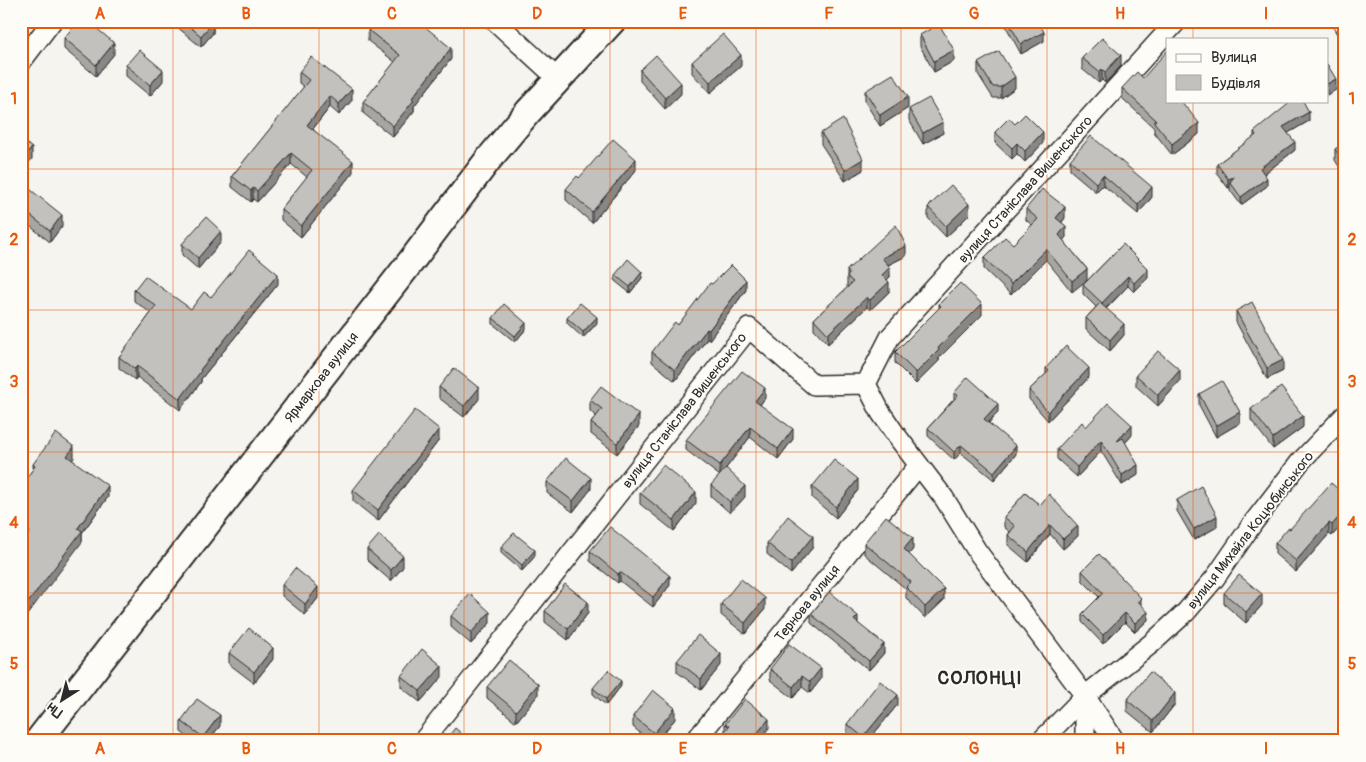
<svg xmlns="http://www.w3.org/2000/svg" width="1366" height="762" font-family="Pangolin,sans-serif">
  <style>
    .lines { fill: none; stroke-linecap: round; stroke-linejoin: round }
    .street-casing { stroke: #2b2b2b; stroke-width: 22 }
    .secondary-casing { stroke: #2b2b2b; stroke-width: 30 }
    .street { stroke: #fdfcf7; stroke-width: 19 }
    .secondary { stroke: #fdfcf7; stroke-width: 26 }
    .wall { fill: #a7a6a3; stroke: #2b2b2b }
    .shaded-wall { fill: #888785; stroke: #2b2b2b }
    .building { fill: #c2c1be; stroke: #2b2b2b }
    .grid { fill: none; stroke: #e8590c; stroke-width: 1; stroke-opacity: 0.55 }
    .labels { text-anchor: middle; stroke-width: 4; stroke-linejoin: round; paint-order: stroke }
    .street-label { font-size: 14px; fill: #2b2b2b; stroke: #fdfcf7 }
    .district-label { font-size: 19px; font-weight: bold; letter-spacing: 1px; fill: #2b2b2b; stroke: #fdfcf7 }
    .neatline { fill: none; stroke: #e8590c; stroke-width: 2 }
    .grid-label { font-size: 16px; text-anchor: middle; font-weight: bold; fill: #e8590c }
  </style>
  <rect width="100%" height="100%" fill="#f5f4ef"/>
  <filter id="ink" filterUnits="userSpaceOnUse"><feTurbulence type="fractalNoise" baseFrequency=".02" numOctaves="2"/><feDisplacementMap in="SourceGraphic" scale="10" xChannelSelector="R" yChannelSelector="G"/><feConvolveMatrix kernelMatrix="1 2 1 2 8 2 1 2 1" color-interpolation-filters="sRGB"/></filter>
  <g filter="url(#ink)">
    <g class="lines">
      <g class="street-casing">
        <path id="street" d="M 495,21 L 558,79
          M 1342,21 L 1345,27
          M 21,62 L 52,21
          M 866,384 L 881,413 L 896,435 L 944,498 L 977,551 L 1085,696 L 1115,741
          M 423,741 L 749,328 L 814,385 L 866,384 L 890,337 L 1177,21
          M 695,741 L 919,465
          M 1041,741 L 1085,696 L 1152,643 L 1186,612 L 1215,578 L 1253,523 L 1300,462 L 1345,415
          M 1085,741 L 1085,696"/>
      </g>
      <g class="secondary-casing">
        <path id="secondary" d="M 38,741 L 409,264 L 488,160 L 528,112 L 612,21"/>
      </g>
      <use href="#street" class="street"/>
      <use href="#secondary" class="secondary"/>
    </g>
    <path class="wall" d="M 130,21 L 141,21 L 137,27 Z
      M 170,21 L 213,21 L 213,33 L 201,47 Z
      M 1003,21 L 1038,21 L 1044,41 L 1021,54 Z
      M 1133,21 L 1142,21 L 1138,26 Z
      M 368,30 L 451,59 L 414,106 L 414,111 L 393,137 L 363,113 L 363,102 L 395,62 L 368,41 Z
      M 920,35 L 954,61 L 934,72 L 920,46 Z
      M 64,38 L 114,54 L 96,76 L 64,49 Z
      M 1082,58 L 1121,66 L 1105,83 L 1102,80 L 1099,83 L 1082,69 Z
      M 692,62 L 741,66 L 710,93 L 692,73 Z
      M 978,63 L 1015,88 L 1001,98 L 993,98 L 978,74 Z
      M 126,65 L 163,81 L 150,96 L 126,76 Z
      M 640,70 L 681,94 L 665,109 L 640,81 Z
      M 299,72 L 352,100 L 339,115 L 330,107 L 313,129 L 353,172 L 301,237 L 281,220 L 281,209 L 307,177 L 291,164 L 257,202 L 253,199 L 251,202 L 232,187 L 232,176 L 304,87 L 299,83 Z
      M 1122,88 L 1167,101 L 1199,134 L 1172,155 L 1154,132 L 1154,128 L 1122,98 Z
      M 865,91 L 908,108 L 880,126 L 865,102 Z
      M 909,109 L 943,133 L 923,144 L 909,120 Z
      M 1309,121 L 1288,133 L 1295,150 L 1264,174 L 1267,186 L 1241,205 L 1230,190 L 1230,187 L 1228,188 L 1217,173 L 1217,164 L 1254,137 L 1254,132 Z
      M 1015,124 L 1043,143 L 1025,162 L 1017,154 L 1012,159 L 995,143 L 995,132 Z
      M 821,133 L 863,170 L 845,181 L 821,144 Z
      M 1345,143 L 1345,176 L 1335,160 L 1335,149 Z
      M 1070,160 L 1152,197 L 1138,214 L 1103,185 L 1096,192 L 1070,170 Z
      M 636,170 L 592,223 L 566,200 L 566,189 L 579,178 Z
      M 21,182 L 62,226 L 50,242 L 21,219 Z
      M 928,207 L 969,215 L 946,237 L 928,218 Z
      M 1026,209 L 1065,218 L 1062,222 L 1066,237 L 1063,240 L 1087,269 L 1072,292 L 1046,260 L 1011,295 L 984,269 L 984,258 L 1013,244 L 1032,225 L 1026,220 Z
      M 221,242 L 198,269 L 182,255 L 182,244 Z
      M 1123,244 L 1148,278 L 1134,292 L 1128,286 L 1106,309 L 1124,335 L 1110,351 L 1086,329 L 1086,318 L 1096,307 L 1083,294 L 1083,285 Z
      M 906,256 L 888,265 L 890,277 L 887,280 L 889,292 L 870,310 L 867,307 L 828,344 L 814,329 L 814,319 L 848,287 L 847,287 L 847,270 Z
      M 615,275 L 642,278 L 630,293 L 615,281 Z
      M 278,284 L 201,379 L 201,382 L 180,410 L 137,377 L 135,380 L 119,368 L 119,357 L 151,313 L 134,301 L 134,290 L 191,309 L 211,297 Z
      M 712,284 L 746,290 L 709,340 L 707,339 L 675,381 L 652,362 L 652,352 L 678,325 Z
      M 939,304 L 982,315 L 939,358 L 939,361 L 916,384 L 895,363 L 895,352 L 939,308 Z
      M 1236,311 L 1283,371 L 1267,379 L 1236,322 Z
      M 493,318 L 526,329 L 515,342 L 493,324 Z
      M 567,318 L 597,323 L 583,338 L 567,323 Z
      M 1046,368 L 1089,377 L 1048,421 L 1029,399 L 1029,390 L 1046,374 Z
      M 1136,375 L 1180,381 L 1158,406 L 1136,386 Z
      M 439,387 L 479,399 L 464,417 L 439,398 Z
      M 954,393 L 998,412 L 989,423 L 1016,454 L 994,480 L 961,453 L 954,460 L 928,436 L 928,428 L 954,399 Z
      M 1199,394 L 1240,423 L 1216,437 L 1199,405 Z
      M 765,398 L 760,405 L 793,439 L 778,459 L 750,437 L 720,476 L 686,450 L 686,440 Z
      M 590,400 L 639,426 L 617,454 L 591,434 L 591,423 L 596,416 L 590,411 Z
      M 1251,409 L 1303,427 L 1273,449 L 1251,420 Z
      M 1086,427 L 1132,435 L 1125,443 L 1138,475 L 1122,485 L 1101,451 L 1077,477 L 1057,459 L 1057,449 Z
      M 439,440 L 378,521 L 353,501 L 353,490 Z
      M 74,458 L 72,460 L 108,497 L 82,533 L 82,542 L 24,539 L 21,537 L 21,486 L 33,469 L 33,464 Z
      M 547,482 L 591,489 L 573,512 L 547,493 Z
      M 711,485 L 745,497 L 730,513 L 711,496 Z
      M 812,487 L 858,490 L 836,518 L 812,498 Z
      M 640,493 L 696,503 L 674,531 L 640,504 Z
      M 1025,493 L 1078,536 L 1063,549 L 1050,534 L 1028,562 L 1008,545 L 1008,535 L 1010,532 L 1004,527 L 1004,517 Z
      M 1345,495 L 1345,521 L 1332,536 L 1329,534 L 1296,572 L 1275,554 L 1275,543 L 1290,529 Z
      M 1177,500 L 1217,527 L 1194,540 L 1177,511 Z
      M 767,543 L 813,547 L 791,574 L 767,554 Z
      M 864,543 L 913,549 L 909,554 L 944,600 L 925,618 L 906,598 L 906,589 L 864,554 Z
      M 501,547 L 535,556 L 522,571 L 501,553 Z
      M 367,549 L 403,567 L 391,581 L 367,560 Z
      M 590,551 L 670,585 L 653,607 L 620,581 L 618,583 L 590,561 Z
      M 1082,571 L 1141,605 L 1148,620 L 1135,632 L 1125,622 L 1103,644 L 1082,622 L 1082,614 L 1099,597 L 1082,580 Z
      M 282,585 L 318,598 L 305,615 L 282,596 Z
      M 1224,593 L 1262,605 L 1246,623 L 1224,604 Z
      M 721,604 L 765,609 L 745,634 L 721,615 Z
      M 545,611 L 588,613 L 568,640 L 545,622 Z
      M 811,614 L 858,623 L 884,653 L 869,670 L 811,623 Z
      M 451,616 L 490,623 L 471,644 L 451,627 Z
      M 229,653 L 273,659 L 254,683 L 229,664 Z
      M 677,661 L 721,665 L 701,690 L 677,672 Z
      M 770,669 L 821,679 L 810,693 L 802,687 L 793,698 L 770,680 Z
      M 401,676 L 442,677 L 420,702 L 401,687 Z
      M 621,686 L 606,705 L 593,694 L 593,688 Z
      M 487,687 L 538,695 L 516,722 L 487,698 Z
      M 1127,700 L 1175,704 L 1153,732 L 1127,711 Z
      M 898,704 L 868,741 L 857,741 L 847,733 L 847,724 Z
      M 633,716 L 675,719 L 657,741 L 650,741 L 633,727 Z
      M 181,721 L 220,726 L 208,741 L 193,741 L 181,732 Z
      M 725,724 L 769,728 L 725,731 Z"/>
    <path class="shaded-wall" d="M 137,21 L 141,21 L 137,27 Z
      M 1138,21 L 1142,21 L 1138,26 Z
      M 213,22 L 213,33 L 201,47 L 201,36 Z
      M 1044,32 L 1044,41 L 1021,54 L 1021,44 Z
      M 114,43 L 114,54 L 96,76 L 96,65 Z
      M 451,48 L 451,59 L 414,106 L 414,111 L 393,137 L 393,126 L 412,98 Z
      M 954,50 L 954,61 L 934,72 L 934,61 Z
      M 741,55 L 741,66 L 710,93 L 710,82 Z
      M 1121,55 L 1121,66 L 1105,83 L 1105,72 Z
      M 1102,69 L 1102,80 L 1099,83 L 1099,72 Z
      M 163,70 L 163,81 L 150,96 L 150,85 Z
      M 1015,77 L 1015,88 L 1001,98 L 1001,87 Z
      M 1336,79 L 1336,90 L 1327,95 L 1327,84 Z
      M 681,83 L 681,94 L 665,109 L 665,98 Z
      M 352,89 L 352,100 L 339,115 L 339,104 Z
      M 330,96 L 330,107 L 307,136 L 307,125 Z
      M 908,97 L 908,108 L 880,126 L 880,115 Z
      M 1309,112 L 1309,121 L 1283,136 L 1283,127 Z
      M 943,122 L 943,133 L 923,144 L 923,133 Z
      M 1199,123 L 1199,134 L 1172,155 L 1172,144 Z
      M 1043,132 L 1043,143 L 1025,162 L 1025,151 Z
      M 1295,142 L 1295,150 L 1260,177 L 1260,168 Z
      M 1017,143 L 1017,154 L 1012,159 L 1012,148 Z
      M 32,148 L 32,159 L 21,171 L 21,160 Z
      M 291,153 L 291,164 L 257,202 L 257,191 Z
      M 636,159 L 636,170 L 592,223 L 592,212 Z
      M 863,159 L 863,170 L 845,181 L 845,170 Z
      M 353,161 L 353,172 L 301,237 L 301,226 Z
      M 1103,175 L 1103,185 L 1096,192 L 1096,183 Z
      M 1234,177 L 1230,182 L 1230,187 L 1228,188 L 1228,179 Z
      M 1267,178 L 1267,186 L 1241,205 L 1241,197 Z
      M 1152,187 L 1152,197 L 1138,214 L 1138,205 Z
      M 253,188 L 253,199 L 251,202 L 251,191 Z
      M 969,204 L 969,215 L 946,237 L 946,226 Z
      M 1065,207 L 1065,218 L 1056,229 L 1056,218 Z
      M 62,215 L 62,226 L 50,242 L 50,231 Z
      M 1066,226 L 1066,237 L 1059,246 L 1059,235 Z
      M 221,231 L 221,242 L 198,269 L 198,258 Z
      M 906,246 L 906,256 L 882,268 L 882,258 Z
      M 1046,249 L 1046,260 L 1011,295 L 1011,284 Z
      M 890,267 L 890,277 L 882,285 L 882,275 Z
      M 1087,269 L 1087,280 L 1072,292 L 1072,281 Z
      M 1148,269 L 1148,278 L 1134,292 L 1134,283 Z
      M 642,272 L 642,278 L 630,293 L 630,287 Z
      M 278,274 L 278,284 L 201,379 L 201,382 L 180,410 L 180,399 L 200,370 Z
      M 1128,276 L 1128,286 L 1102,312 L 1102,303 Z
      M 746,280 L 746,290 L 709,340 L 709,330 Z
      M 889,282 L 889,292 L 870,310 L 870,300 Z
      M 867,297 L 867,307 L 828,344 L 828,334 Z
      M 982,304 L 982,315 L 939,358 L 939,361 L 916,384 L 916,373 L 938,348 Z
      M 597,317 L 597,323 L 583,338 L 583,332 Z
      M 526,323 L 526,329 L 515,342 L 515,336 Z
      M 1124,324 L 1124,335 L 1110,351 L 1110,340 Z
      M 707,329 L 707,339 L 675,381 L 675,370 Z
      M 1283,360 L 1283,371 L 1267,379 L 1267,368 Z
      M 137,366 L 137,377 L 135,380 L 135,369 Z
      M 1089,368 L 1089,377 L 1048,421 L 1048,412 Z
      M 1180,370 L 1180,381 L 1158,406 L 1158,395 Z
      M 479,388 L 479,399 L 464,417 L 464,406 Z
      M 765,388 L 765,398 L 755,411 L 755,401 Z
      M 998,404 L 998,412 L 984,427 L 984,419 Z
      M 1240,412 L 1240,423 L 1216,437 L 1216,426 Z
      M 639,415 L 639,426 L 617,454 L 617,443 Z
      M 1303,416 L 1303,427 L 1273,449 L 1273,438 Z
      M 1132,425 L 1132,435 L 1117,452 L 1117,441 Z
      M 750,427 L 750,437 L 720,476 L 720,465 Z
      M 439,429 L 439,440 L 378,521 L 378,510 Z
      M 793,429 L 793,439 L 778,459 L 778,449 Z
      M 1101,440 L 1101,451 L 1077,477 L 1077,467 Z
      M 961,445 L 961,453 L 954,460 L 954,452 Z
      M 1016,446 L 1016,454 L 994,480 L 994,472 Z
      M 74,447 L 74,458 L 67,467 L 67,456 Z
      M 1138,465 L 1138,475 L 1122,485 L 1122,475 Z
      M 591,478 L 591,489 L 573,512 L 573,501 Z
      M 858,479 L 858,490 L 836,518 L 836,507 Z
      M 108,486 L 108,497 L 82,533 L 82,542 L 21,623 L 21,612 L 78,528 Z
      M 745,486 L 745,497 L 730,513 L 730,502 Z
      M 696,492 L 696,503 L 674,531 L 674,520 Z
      M 1345,510 L 1345,521 L 1332,536 L 1332,525 Z
      M 1217,516 L 1217,527 L 1194,540 L 1194,529 Z
      M 1329,523 L 1329,534 L 1296,572 L 1296,561 Z
      M 1050,525 L 1050,534 L 1028,562 L 1028,552 Z
      M 1078,526 L 1078,536 L 1063,549 L 1063,539 Z
      M 813,536 L 813,547 L 791,574 L 791,563 Z
      M 913,538 L 913,549 L 904,560 L 904,549 Z
      M 535,550 L 535,556 L 522,571 L 522,565 Z
      M 403,556 L 403,567 L 391,581 L 391,570 Z
      M 620,572 L 620,581 L 618,583 L 618,574 Z
      M 670,576 L 670,585 L 653,607 L 653,597 Z
      M 318,587 L 318,598 L 305,615 L 305,604 Z
      M 944,589 L 944,600 L 925,618 L 925,607 Z
      M 1262,594 L 1262,605 L 1246,623 L 1246,612 Z
      M 765,598 L 765,609 L 745,634 L 745,623 Z
      M 1141,598 L 1141,607 L 1138,601 Z
      M 588,602 L 588,613 L 568,640 L 568,629 Z
      M 490,612 L 490,623 L 471,644 L 471,633 Z
      M 1148,612 L 1148,620 L 1135,632 L 1135,623 Z
      M 1125,613 L 1125,622 L 1103,644 L 1103,635 Z
      M 858,616 L 858,625 L 854,620 Z
      M 884,644 L 884,653 L 869,670 L 869,661 Z
      M 273,648 L 273,659 L 254,683 L 254,672 Z
      M 721,654 L 721,665 L 701,690 L 701,679 Z
      M 442,666 L 442,677 L 420,702 L 420,691 Z
      M 821,668 L 821,679 L 810,693 L 810,682 Z
      M 802,676 L 802,687 L 793,698 L 793,687 Z
      M 621,681 L 621,686 L 606,705 L 606,699 Z
      M 538,684 L 538,695 L 516,722 L 516,711 Z
      M 1175,693 L 1175,704 L 1153,732 L 1153,721 Z
      M 898,695 L 898,704 L 868,741 L 863,741 L 863,737 Z
      M 675,708 L 675,719 L 657,741 L 654,741 L 654,733 Z
      M 220,715 L 220,726 L 208,741 L 203,741 L 203,737 Z
      M 769,719 L 769,728 L 759,741 L 754,737 Z"/>
    <path class="building" d="M 78,21 L 88,21 L 114,43 L 96,65 L 64,38 Z
      M 183,21 L 213,21 L 213,22 L 201,36 Z
      M 375,21 L 418,21 L 451,48 L 412,98 L 414,100 L 393,126 L 363,102 L 400,55 L 368,30 Z
      M 1008,21 L 1038,21 L 1044,32 L 1021,44 Z
      M 939,24 L 954,50 L 934,61 L 920,35 Z
      M 723,34 L 741,55 L 710,82 L 692,62 Z
      M 1102,38 L 1121,55 L 1105,72 L 1102,69 L 1099,72 L 1082,58 Z
      M 139,50 L 163,70 L 150,85 L 126,65 Z
      M 999,51 L 1015,77 L 1001,87 L 993,87 L 978,63 Z
      M 1167,51 L 1167,101 L 1181,101 L 1199,123 L 1172,144 L 1154,122 L 1156,120 L 1122,88 L 1137,72 L 1143,78 Z
      M 656,55 L 681,83 L 665,98 L 640,70 Z
      M 311,57 L 352,89 L 339,104 L 330,96 L 307,125 L 353,161 L 301,226 L 281,209 L 312,170 L 291,153 L 257,191 L 253,188 L 251,191 L 232,176 L 309,80 L 299,72 Z
      M 1327,64 L 1336,79 L 1327,84 Z
      M 893,74 L 908,97 L 880,115 L 865,91 Z
      M 929,98 L 943,122 L 923,133 L 909,109 Z
      M 1292,101 L 1303,101 L 1309,112 L 1283,127 L 1295,142 L 1260,168 L 1267,178 L 1241,197 L 1230,182 L 1234,177 L 1228,179 L 1217,164 L 1256,135 L 1254,132 Z
      M 1025,114 L 1043,132 L 1025,151 L 1017,143 L 1012,148 L 995,132 L 1009,118 L 1015,124 Z
      M 843,119 L 863,159 L 845,170 L 821,133 Z
      M 1091,136 L 1152,187 L 1138,205 L 1103,175 L 1096,183 L 1070,160 Z
      M 21,139 L 32,148 L 21,160 Z
      M 613,139 L 636,159 L 592,212 L 566,189 L 577,176 L 579,178 Z
      M 1345,143 L 1345,165 L 1335,149 Z
      M 21,182 L 62,215 L 50,231 L 21,208 Z
      M 951,185 L 969,204 L 946,226 L 928,207 Z
      M 1042,189 L 1065,207 L 1056,218 L 1066,226 L 1059,235 L 1087,269 L 1072,281 L 1046,249 L 1011,284 L 984,258 L 1005,237 L 1013,244 L 1038,219 L 1026,209 Z
      M 206,217 L 221,231 L 198,258 L 182,244 Z
      M 896,225 L 906,246 L 882,258 L 890,267 L 882,275 L 889,282 L 870,300 L 867,297 L 828,334 L 814,319 L 853,282 L 847,277 L 849,274 L 847,270 Z
      M 1123,244 L 1148,269 L 1134,283 L 1128,276 L 1102,303 L 1083,285 Z
      M 249,250 L 278,274 L 200,370 L 201,371 L 180,399 L 137,366 L 135,369 L 119,357 L 156,306 L 134,290 L 145,276 L 191,309 L 204,292 L 211,297 Z
      M 628,259 L 642,272 L 630,287 L 615,275 Z
      M 731,265 L 746,280 L 709,330 L 707,329 L 675,370 L 652,352 L 675,322 L 678,325 L 710,283 L 712,284 Z
      M 960,283 L 982,304 L 938,348 L 939,350 L 916,373 L 895,352 L 941,306 L 939,304 Z
      M 1252,302 L 1283,360 L 1267,368 L 1236,311 Z
      M 580,303 L 597,317 L 583,332 L 567,318 Z
      M 1100,303 L 1124,324 L 1110,340 L 1086,318 Z
      M 504,304 L 526,323 L 515,336 L 493,318 Z
      M 1066,346 L 1089,368 L 1048,412 L 1029,390 L 1049,371 L 1046,368 Z
      M 1158,351 L 1180,370 L 1158,395 L 1136,375 Z
      M 454,368 L 479,388 L 464,406 L 439,387 Z
      M 742,371 L 765,388 L 755,401 L 793,429 L 778,449 L 750,427 L 720,465 L 686,440 Z
      M 968,377 L 998,404 L 984,419 L 1016,446 L 994,472 L 961,445 L 954,452 L 928,428 L 958,395 L 954,393 Z
      M 1222,381 L 1240,412 L 1216,426 L 1199,394 Z
      M 601,386 L 639,415 L 617,443 L 591,423 L 602,409 L 590,400 Z
      M 1281,387 L 1303,416 L 1273,438 L 1251,409 Z
      M 1108,403 L 1132,425 L 1117,441 L 1123,438 L 1138,465 L 1122,475 L 1101,440 L 1077,467 L 1057,449 L 1082,422 L 1086,427 Z
      M 415,410 L 439,429 L 378,510 L 353,490 Z
      M 56,433 L 74,447 L 67,456 L 108,486 L 78,528 L 82,531 L 21,612 L 21,543 L 30,532 L 21,526 L 21,486 L 35,466 L 33,464 Z
      M 566,458 L 591,478 L 573,501 L 547,482 Z
      M 834,460 L 858,479 L 836,507 L 812,487 Z
      M 663,465 L 696,492 L 674,520 L 640,493 Z
      M 726,468 L 745,486 L 730,502 L 711,485 Z
      M 1331,483 L 1345,495 L 1345,510 L 1332,525 L 1329,523 L 1296,561 L 1275,543 L 1288,528 L 1290,529 Z
      M 1201,486 L 1217,516 L 1194,529 L 1177,500 Z
      M 1025,493 L 1040,505 L 1049,494 L 1078,526 L 1063,539 L 1050,525 L 1028,552 L 1008,535 L 1015,526 L 1004,517 Z
      M 788,516 L 813,536 L 791,563 L 767,543 Z
      M 886,516 L 913,538 L 904,549 L 944,589 L 925,607 L 906,587 L 911,582 L 864,543 Z
      M 610,527 L 670,576 L 653,597 L 620,572 L 618,574 L 590,551 Z
      M 514,533 L 535,550 L 522,565 L 501,547 Z
      M 379,535 L 403,556 L 391,570 L 367,549 Z
      M 1099,554 L 1141,598 L 1138,601 L 1148,612 L 1135,623 L 1125,613 L 1103,635 L 1082,614 L 1103,593 L 1082,571 Z
      M 295,568 L 318,587 L 305,604 L 282,585 Z
      M 1239,575 L 1262,594 L 1246,612 L 1224,593 Z
      M 741,579 L 765,598 L 745,623 L 721,604 Z
      M 565,584 L 588,602 L 568,629 L 545,611 Z
      M 829,592 L 858,616 L 854,620 L 884,644 L 869,661 L 811,614 Z
      M 470,594 L 490,612 L 471,633 L 451,616 Z
      M 249,628 L 273,648 L 254,672 L 229,653 Z
      M 698,635 L 721,654 L 701,679 L 677,661 Z
      M 789,644 L 821,668 L 810,682 L 802,676 L 793,687 L 770,669 Z
      M 422,649 L 442,666 L 420,691 L 401,676 Z
      M 509,660 L 538,684 L 516,711 L 487,687 Z
      M 608,670 L 621,681 L 606,699 L 593,688 Z
      M 1150,672 L 1175,693 L 1153,721 L 1127,700 Z
      M 880,681 L 898,695 L 863,737 L 847,724 Z
      M 653,690 L 675,708 L 654,733 L 633,716 Z
      M 197,699 L 220,715 L 203,737 L 181,721 Z
      M 745,699 L 769,719 L 754,737 L 759,741 L 717,741 L 729,726 L 725,724 Z
      M 455,728 L 470,741 L 445,741 Z"/>
  </g>
  <path class="grid" d="M 173,21 L 173,741M 319,21 L 319,741M 464,21 L 464,741M 610,21 L 610,741M 756,21 L 756,741M 901,21 L 901,741M 1047,21 L 1047,741M 1193,21 L 1193,39M 1193,101 L 1193,741M 21,169 L 1345,169M 21,310 L 1345,310M 21,452 L 1345,452M 21,593 L 1345,593"/>
  <g class="labels">
    <g class="street-label">
      <text transform="translate(1025 189) rotate(-48)" y="5">вулиця Станіслава Вишенського</text>
      <text transform="translate(321 377) rotate(-52)" y="5">Ярмаркова вулиця</text>
      <text transform="translate(684 410) rotate(-52)" y="5">вулиця Станіслава Вишенського</text>
      <text transform="translate(1250 530) rotate(-52)" y="5">вулиця Михайла Коцюбинського</text>
      <text transform="translate(807 603) rotate(-51)" y="5">Тернова вулиця</text>
    </g>
    <g class="district-label">
      <text x="980" y="684">СОЛОНЦІ</text>
    </g>
  </g>
  <rect width="1366" height="762" fill="none" stroke="#fdfcf7" stroke-width="55"/>
  <rect x="1166" y="38" width="162" height="65" fill="#fdfcf7" stroke="#a9a8a5"/>
  <rect x="1176" y="54" width="25" height="8" fill="#fdfcf7" stroke="#a9a8a5"/>
  <text x="1211" y="62" font-size="15" fill="#2b2b2b">Вулиця</text>
  <rect x="1176" y="75" width="25" height="15" fill="#c2c1be" stroke="#a9a8a5"/>
  <text x="1211" y="88" font-size="15" fill="#2b2b2b">Будівля</text>
  <g transform="translate(62 700) rotate(216)" stroke="#fdfcf7" stroke-width="4" paint-order="stroke">
  <path d="M0-4L9 19L0 12L-9 19Z" fill="#2b2b2b"/>
  <text y="-8" font-size="14" font-weight="bold" text-anchor="middle" fill="#2b2b2b">Пн</text>
  </g>
  <rect x="28" y="28" width="1310" height="706" class="neatline"/>
  <g class="grid-label">
    <text x="100" y="19">A</text>
    <text x="246" y="19">B</text>
    <text x="392" y="19">C</text>
    <text x="537" y="19">D</text>
    <text x="683" y="19">E</text>
    <text x="829" y="19">F</text>
    <text x="974" y="19">G</text>
    <text x="1120" y="19">H</text>
    <text x="1266" y="19">I</text>
    <text x="14" y="104">1</text>
    <text x="1352" y="104">1</text>
    <text x="14" y="245">2</text>
    <text x="1352" y="245">2</text>
    <text x="14" y="387">3</text>
    <text x="1352" y="387">3</text>
    <text x="14" y="528">4</text>
    <text x="1352" y="528">4</text>
    <text x="14" y="669">5</text>
    <text x="1352" y="669">5</text>
    <text x="100" y="754">A</text>
    <text x="246" y="754">B</text>
    <text x="392" y="754">C</text>
    <text x="537" y="754">D</text>
    <text x="683" y="754">E</text>
    <text x="829" y="754">F</text>
    <text x="974" y="754">G</text>
    <text x="1120" y="754">H</text>
    <text x="1266" y="754">I</text>
  </g>
</svg>
